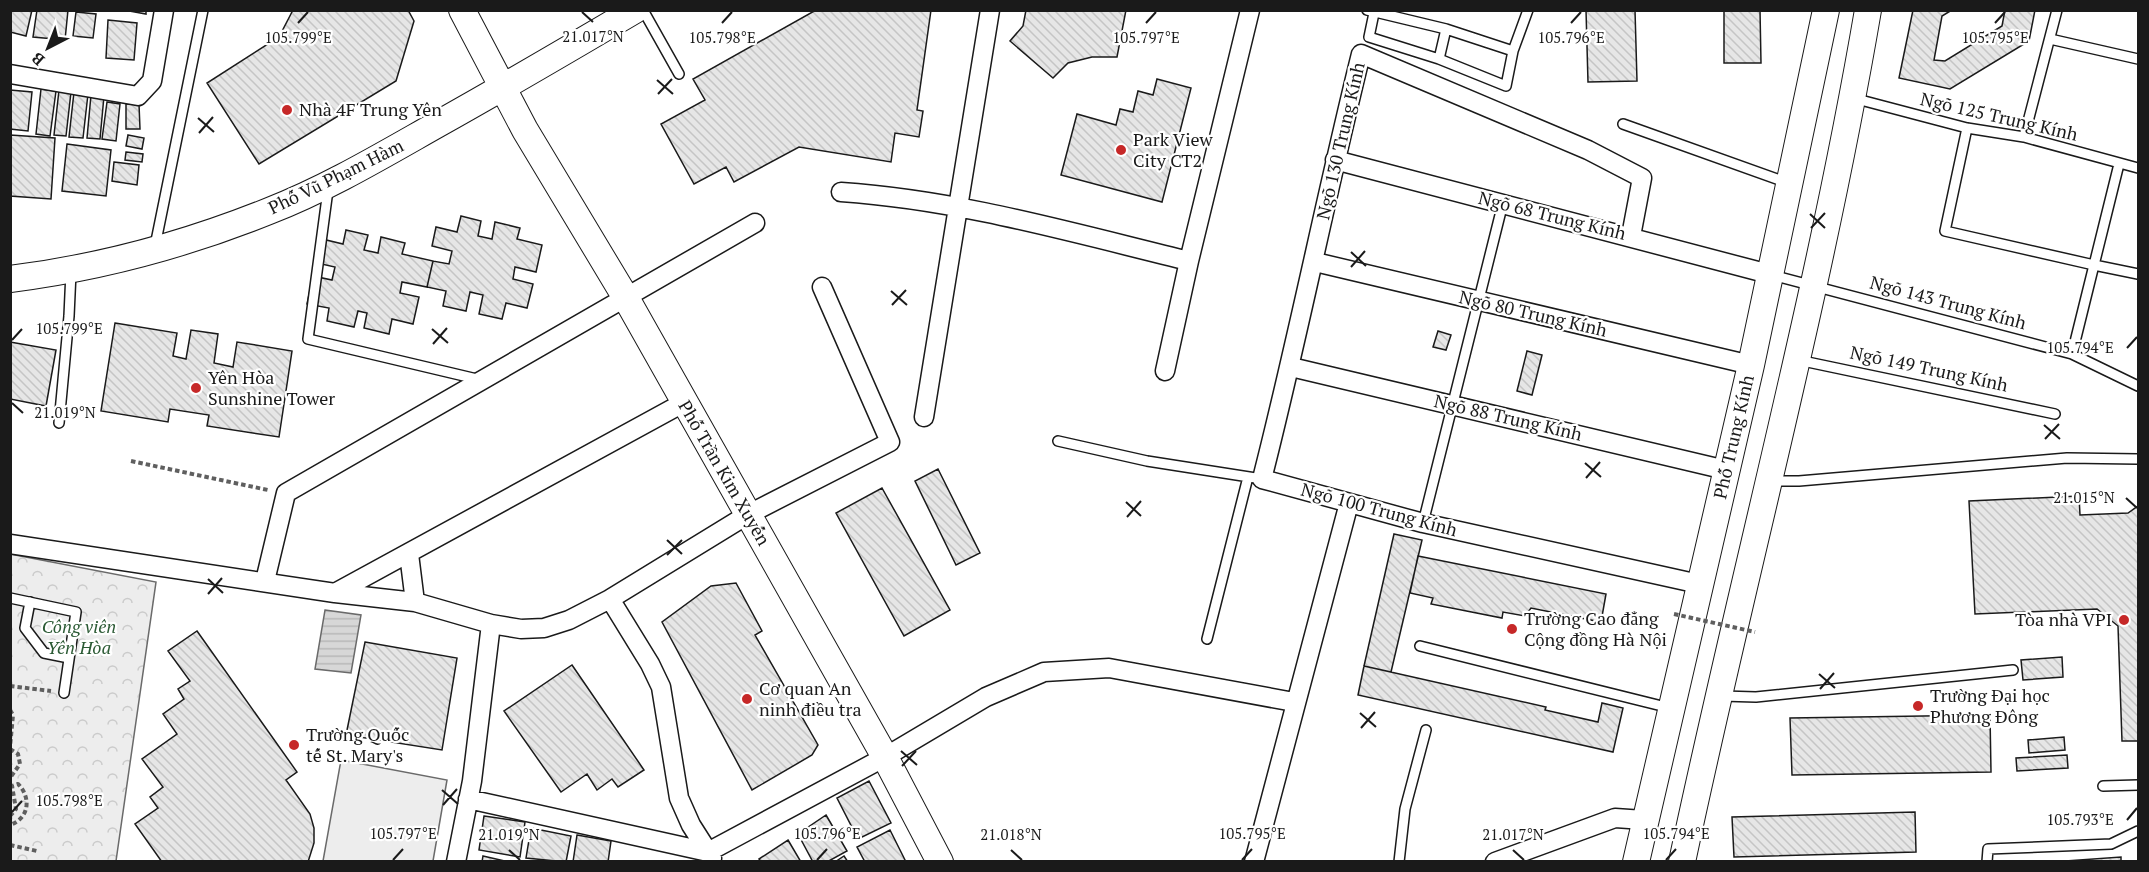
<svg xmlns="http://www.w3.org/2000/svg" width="2149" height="872" font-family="'PT Serif',serif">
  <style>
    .built { fill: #ededed; stroke: #6a6a6a; stroke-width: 1.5 }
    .park { fill: url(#park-crowns); stroke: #6a6a6a; stroke-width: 1.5 }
    .water { fill: url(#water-rules); stroke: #6a6a6a; stroke-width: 1.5 }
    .building { fill: url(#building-back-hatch); stroke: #1a1a1a; stroke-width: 1.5 }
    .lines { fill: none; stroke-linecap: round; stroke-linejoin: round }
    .lane-casing { stroke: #1a1a1a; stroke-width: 12 }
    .street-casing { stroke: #1a1a1a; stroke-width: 21 }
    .secondary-casing { stroke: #1a1a1a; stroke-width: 28 }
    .path { stroke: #5f5f5f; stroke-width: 4; stroke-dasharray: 4.5 3; stroke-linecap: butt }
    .lane { stroke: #fff; stroke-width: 9 }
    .street { stroke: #fff; stroke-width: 18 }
    .secondary { stroke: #fff; stroke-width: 26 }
    .path-bridge { stroke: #5f5f5f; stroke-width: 4; stroke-dasharray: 4.5 3; stroke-linecap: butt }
    .ticks { fill: none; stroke: #1a1a1a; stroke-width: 2 }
    .poi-dot { fill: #c62828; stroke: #fff; stroke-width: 2 }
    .labels { text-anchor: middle; stroke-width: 4.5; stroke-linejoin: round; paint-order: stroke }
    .poi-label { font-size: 18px; fill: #1a1a1a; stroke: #fff; text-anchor: start }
    .street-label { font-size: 18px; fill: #1a1a1a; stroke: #fff }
    .park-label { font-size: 18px; font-style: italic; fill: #2b5a34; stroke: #fff }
    .ticks-label { font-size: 15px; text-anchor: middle; fill: #1a1a1a; stroke: #fff; stroke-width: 4.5; stroke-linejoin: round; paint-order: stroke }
  </style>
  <defs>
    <pattern id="park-crowns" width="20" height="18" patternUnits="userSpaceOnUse" patternTransform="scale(1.5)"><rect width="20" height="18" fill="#ededed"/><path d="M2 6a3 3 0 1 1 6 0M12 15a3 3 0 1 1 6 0" fill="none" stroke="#cbcbcb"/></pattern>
    <pattern id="water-rules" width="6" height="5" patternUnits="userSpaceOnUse" patternTransform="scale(1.5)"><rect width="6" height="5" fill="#d7d7d7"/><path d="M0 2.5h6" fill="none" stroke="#b8b8b8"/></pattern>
    <pattern id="building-back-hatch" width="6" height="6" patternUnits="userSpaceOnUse" patternTransform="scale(1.5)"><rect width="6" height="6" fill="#e6e6e6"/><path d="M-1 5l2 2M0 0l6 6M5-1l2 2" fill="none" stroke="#c5c5c5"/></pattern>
  </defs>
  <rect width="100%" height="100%" fill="#fff"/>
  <path class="built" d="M 341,760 L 447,780 L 433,861 L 323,861 Z"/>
  <path class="park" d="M 10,554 L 156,582 L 116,861 L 11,861 Z"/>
  <path class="water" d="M 325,610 L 361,615 L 351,673 L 315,669 Z"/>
  <path class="building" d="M 10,10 L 32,10 L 26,36 L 10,32 Z
    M 37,10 L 68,10 L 65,40 L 33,37 Z
    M 124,10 L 146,10 L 146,14 Z
    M 293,10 L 408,10 L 414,21 L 396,81 L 259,164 L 207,83 L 279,37 Z
    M 816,10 L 931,10 L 917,110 L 923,111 L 919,137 L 895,133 L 891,162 L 799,147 L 734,182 L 726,167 L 694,184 L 661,124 L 705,100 L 693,79 Z
    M 1026,10 L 1126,10 L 1117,57 L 1092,57 L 1068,63 L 1053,78 L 1010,41 L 1023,26 Z
    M 1586,10 L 1635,10 L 1637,81 L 1588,82 Z
    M 1724,10 L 1760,10 L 1761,63 L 1724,63 Z
    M 1913,10 L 1952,10 L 1942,16 L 1934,60 L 1945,61 L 2002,26 L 2005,10 L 2035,10 L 2029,41 L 1950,89 L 1899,78 Z
    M 76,12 L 96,14 L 93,38 L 73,36 Z
    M 108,20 L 137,23 L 134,60 L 106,58 Z
    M 1157,79 L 1191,88 L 1162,202 L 1061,175 L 1077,114 L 1116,125 L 1120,109 L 1133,112 L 1138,91 L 1153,95 Z
    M 41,89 L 56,91 L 50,136 L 36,134 Z
    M 10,90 L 32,92 L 28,131 L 10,129 Z
    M 59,90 L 71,92 L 66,136 L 54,135 Z
    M 74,92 L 88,94 L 83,138 L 69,137 Z
    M 91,95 L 104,96 L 100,139 L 87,138 Z
    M 107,102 L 120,104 L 116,141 L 102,139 Z
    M 126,104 L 139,104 L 140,129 L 126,129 Z
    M 10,135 L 55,138 L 51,199 L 10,196 Z
    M 128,135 L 144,138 L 142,149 L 126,146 Z
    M 67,144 L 111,150 L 106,196 L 62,191 Z
    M 126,152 L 143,154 L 142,162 L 125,160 Z
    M 114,162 L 139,165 L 137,185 L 112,181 Z
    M 461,216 L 481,221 L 478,236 L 492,239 L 495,222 L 520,228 L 517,239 L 542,245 L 536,272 L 515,267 L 513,279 L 533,284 L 527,308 L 506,303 L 502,319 L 479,314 L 483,295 L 470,292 L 466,311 L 443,306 L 446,291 L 427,287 L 433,261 L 449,264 L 452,251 L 432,246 L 436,227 L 457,232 Z
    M 346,230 L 368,235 L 364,250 L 378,253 L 381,237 L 405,243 L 402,254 L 433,261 L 427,287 L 402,282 L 400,293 L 419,297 L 413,324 L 392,319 L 389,334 L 364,328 L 367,313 L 358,311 L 354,327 L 327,321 L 329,308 L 307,304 L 313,276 L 332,280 L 335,267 L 317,263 L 322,239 L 343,244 Z
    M 115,323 L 177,333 L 173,356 L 186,359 L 191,330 L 218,334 L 214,363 L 233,367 L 237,342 L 292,351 L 279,437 L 207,426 L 209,415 L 170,409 L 168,422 L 101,411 Z
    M 1438,331 L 1451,335 L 1446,350 L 1433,347 Z
    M 10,342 L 56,350 L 46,406 L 10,399 Z
    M 1527,351 L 1542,355 L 1532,395 L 1517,391 Z
    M 938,469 L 980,553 L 956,565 L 915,481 Z
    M 882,488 L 950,610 L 904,636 L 836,513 Z
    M 2079,496 L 2080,515 L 2128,513 L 2138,506 L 2138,741 L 2122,741 L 2118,626 L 2097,609 L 1975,614 L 1969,501 Z
    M 1394,534 L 1422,540 L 1391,672 L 1364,666 Z
    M 1418,556 L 1606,594 L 1601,622 L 1531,608 L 1525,616 L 1503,612 L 1502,618 L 1431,604 L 1433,598 L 1410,593 Z
    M 736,583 L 762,631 L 755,635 L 818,745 L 812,755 L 752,790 L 662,622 L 711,586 Z
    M 197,631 L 297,772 L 286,780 L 310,814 L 314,828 L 314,843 L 308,862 L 162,862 L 135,824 L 158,808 L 150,797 L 163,787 L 142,759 L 177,734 L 163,714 L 184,699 L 178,689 L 190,681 L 168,651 Z
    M 365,642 L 457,658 L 442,750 L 346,735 Z
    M 2062,657 L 2063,677 L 2023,680 L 2021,660 Z
    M 572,665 L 644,770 L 618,787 L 612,779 L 597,790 L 587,774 L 561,792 L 504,711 Z
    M 1364,666 L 1546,707 L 1545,710 L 1598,722 L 1602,703 L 1623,708 L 1613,752 L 1358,695 Z
    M 1990,715 L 1991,772 L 1792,775 L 1790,718 Z
    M 2064,737 L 2065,750 L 2029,753 L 2028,740 Z
    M 2067,755 L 2068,768 L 2017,771 L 2016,758 Z
    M 869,781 L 891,823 L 858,839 L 837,798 Z
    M 1915,812 L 1916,852 L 1734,857 L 1732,817 Z
    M 826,815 L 847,851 L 827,862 L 813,862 L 798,834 Z
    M 484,816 L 525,822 L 520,857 L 479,850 Z
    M 531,828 L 571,836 L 566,862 L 526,858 Z
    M 890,830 L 906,862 L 865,862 L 857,847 Z
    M 577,835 L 611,841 L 608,862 L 573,862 Z
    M 788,840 L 801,862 L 761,862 L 759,859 Z
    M 483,856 L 509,862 L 482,862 Z
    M 844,856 L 848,862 L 835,862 Z
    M 2121,857 L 2121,862 L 2051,862 Z"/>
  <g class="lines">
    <g class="lane-casing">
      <path id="lane" d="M 643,10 L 679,74
        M 1367,10 L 1446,29 L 1513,51 L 1528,10
        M 1374,13 L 1369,37 L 1439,59 L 1506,86 L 1513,51
        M 2050,39 L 2138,59
        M 1439,59 L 1446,29
        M 1853,98 L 1967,128 L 2024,137 L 2138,168
        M 1623,124 L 1788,183
        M 1967,128 L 1945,231 L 2094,265 L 2072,354
        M 2024,137 L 2057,10
        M 2119,164 L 2094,265 L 2138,274
        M 328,190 L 308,339 L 481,380
        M 155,246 L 203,10
        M 1772,275 L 2072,354 L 2138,386
        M 1798,360 L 2055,414
        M 59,423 L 69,316 L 71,272
        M 1058,441 L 1147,461 L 1262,479
        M 1770,481 L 1799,481 L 2067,458 L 2138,459
        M 1423,523 L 1503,203
        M 10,598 L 76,612 L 64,693
        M 30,602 L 25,628 L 44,653 L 69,658
        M 1207,639 L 1248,477
        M 1420,646 L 1670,708
        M 1722,696 L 1756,697 L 2013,670
        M 2103,786 L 2138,785
        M 1399,862 L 1405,809 L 1426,730
        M 1987,862 L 1988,849 L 2111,844 L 2138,831"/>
    </g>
    <g class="street-casing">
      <path id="street" d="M 10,74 L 138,96 L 152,81 L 164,10
        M 1335,160 L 1769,274
        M 841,192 C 960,200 1073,233 1189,261
        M 1631,236 L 1642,178 L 1588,150 L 1361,54 C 1326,195 1298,338 1262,479 L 1423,523 L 1699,584
        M 1315,262 L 1751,365
        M 1291,367 L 1726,470
        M 1165,371 L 1189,261 L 1250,10
        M 924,417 L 990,10
        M 10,544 L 335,593 L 415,602 L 491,624 L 521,629 L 544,628 L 569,620 L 610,599 L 747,515 L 890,442 L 822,287
        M 409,554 L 415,602
        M 265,581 L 286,493 L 755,223
        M 335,593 L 683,403
        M 610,599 L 650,664 L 661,687 L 679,798 L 691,825 L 712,858
        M 468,799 L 708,852 L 885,757 L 986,697 L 1044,672 L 1109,668 L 1294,702
        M 456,862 L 472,781 L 491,624
        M 1254,862 L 1349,503
        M 1495,862 L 1615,818 L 1644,820"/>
    </g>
    <g class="secondary-casing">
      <path id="secondary" d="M 462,10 L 525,130 L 626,298 L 885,757 L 940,862
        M 10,279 C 98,268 187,244 269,211 C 328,188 383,155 438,124 C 504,87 569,49 635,10
        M 1636,862 L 1751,365 L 1826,10
        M 1682,862 C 1742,578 1819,297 1868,10"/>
    </g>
    <path class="path" d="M 131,461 L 268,490
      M 10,686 L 51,691
      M 10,710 L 13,715 L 10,747
      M 10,749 L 18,754 L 20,764 L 10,778
      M 10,816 L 16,809 L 12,786 L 18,784 C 31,797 30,818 10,825
      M 10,845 L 37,851"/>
    <use href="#lane" class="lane"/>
    <use href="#street" class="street"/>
    <use href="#secondary" class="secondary"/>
    <path class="path-bridge" d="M 1674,614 L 1755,632"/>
  </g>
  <path class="ticks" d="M 582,12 L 593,22M 298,23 L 308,12M 722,23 L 732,12M 1146,23 L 1156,12M 1571,23 L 1581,12M 1995,23 L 2005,12M 657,80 L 673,94M 658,94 L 672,79M 198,118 L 214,132M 199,133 L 213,117M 1810,214 L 1825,228M 1811,228 L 1825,213M 1351,252 L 1366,266M 1351,267 L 1365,251M 891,291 L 907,305M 892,305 L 906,290M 432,329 L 448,343M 12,340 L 22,329M 433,344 L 447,328M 2127,348 L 2137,337M 12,403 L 23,413M 2044,425 L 2060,439M 2045,439 L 2059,424M 1585,463 L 1601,477M 1586,478 L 1600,462M 2126,498 L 2137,508M 1126,502 L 1141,516M 1127,517 L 1141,501M 667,540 L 682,554M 667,555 L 682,540M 208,579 L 223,593M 208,594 L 222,578M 1819,674 L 1835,688M 1820,689 L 1834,673M 1360,713 L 1376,727M 1361,728 L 1375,712M 901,751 L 917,765M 902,766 L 916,751M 442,790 L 458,804M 443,805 L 457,789M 12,812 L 22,801M 2127,820 L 2137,808M 509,850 L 520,860M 1011,850 L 1022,860M 1513,850 L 1524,860M 393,860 L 403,849M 817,860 L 827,849M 1242,860 L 1252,849M 1666,860 L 1676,849"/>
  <g class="poi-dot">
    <circle cx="287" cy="110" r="6"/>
    <circle cx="1121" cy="150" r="6"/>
    <circle cx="196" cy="388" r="6"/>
    <circle cx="2124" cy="620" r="6"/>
    <circle cx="1512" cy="629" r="6"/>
    <circle cx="747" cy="699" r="6"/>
    <circle cx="1918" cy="706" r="6"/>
    <circle cx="294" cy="745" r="6"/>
  </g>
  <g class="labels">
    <g class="poi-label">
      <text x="299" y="116">Nhà 4F Trung Yên</text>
      <text x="1133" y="146">Park View<tspan x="1133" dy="21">City CT2</tspan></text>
      <text x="208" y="384">Yên Hòa<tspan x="208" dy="21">Sunshine Tower</tspan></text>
      <text x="1524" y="625">Trường Cao đẳng<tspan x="1524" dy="21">Cộng đồng Hà Nội</tspan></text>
      <text x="2112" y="626" text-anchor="end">Tòa nhà VPI</text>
      <text x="759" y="695">Cơ quan An<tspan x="759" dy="21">ninh điều tra</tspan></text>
      <text x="1930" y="702">Trường Đại học<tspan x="1930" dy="21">Phương Đông</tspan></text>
      <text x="306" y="741">Trường Quốc<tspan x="306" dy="21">tế St. Mary's</tspan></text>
    </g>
    <g class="street-label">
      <text transform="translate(1999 117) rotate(13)" y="6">Ngõ 125 Trung Kính</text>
      <text transform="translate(1341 141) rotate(-77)" y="6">Ngõ 130 Trung Kính</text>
      <text transform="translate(336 177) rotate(-26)" y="6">Phố Vũ Phạm Hàm</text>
      <text transform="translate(1552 216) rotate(14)" y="6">Ngõ 68 Trung Kính</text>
      <text transform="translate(1948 303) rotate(15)" y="6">Ngõ 143 Trung Kính</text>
      <text transform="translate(1533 314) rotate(13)" y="6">Ngõ 80 Trung Kính</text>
      <text transform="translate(1929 369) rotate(12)" y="6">Ngõ 149 Trung Kính</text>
      <text transform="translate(1508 418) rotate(13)" y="6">Ngõ 88 Trung Kính</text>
      <text transform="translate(1734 437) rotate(-77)" y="6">Phố Trung Kính</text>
      <text transform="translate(724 473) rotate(60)" y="6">Phố Trần Kim Xuyến</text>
      <text transform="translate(1379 510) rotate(15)" y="6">Ngõ 100 Trung Kính</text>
    </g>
    <g class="park-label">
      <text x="79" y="633">Công viên<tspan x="79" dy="21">Yên Hòa</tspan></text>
    </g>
  </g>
  <g class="ticks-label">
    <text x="593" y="42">21.017°N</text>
    <text x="298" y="43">105.799°E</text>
    <text x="722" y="43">105.798°E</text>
    <text x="1995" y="43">105.795°E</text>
    <text x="1146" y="43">105.797°E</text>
    <text x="1571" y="43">105.796°E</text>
    <text x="69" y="334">105.799°E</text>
    <text x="2080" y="353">105.794°E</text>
    <text x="65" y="418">21.019°N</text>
    <text x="2084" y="503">21.015°N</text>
    <text x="69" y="806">105.798°E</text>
    <text x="2080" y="825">105.793°E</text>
    <text x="403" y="839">105.797°E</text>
    <text x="827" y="839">105.796°E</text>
    <text x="1252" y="839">105.795°E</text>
    <text x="1676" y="839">105.794°E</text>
    <text x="509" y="840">21.019°N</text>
    <text x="1011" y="840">21.018°N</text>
    <text x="1513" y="840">21.017°N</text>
  </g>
  <rect width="2149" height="872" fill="none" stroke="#1a1a1a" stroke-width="24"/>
  <g transform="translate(48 48) rotate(222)" stroke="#ffffff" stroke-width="4.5" paint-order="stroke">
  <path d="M0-4.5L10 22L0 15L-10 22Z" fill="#1a1a1a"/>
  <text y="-9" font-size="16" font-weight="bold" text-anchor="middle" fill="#1a1a1a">B</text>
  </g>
</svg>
